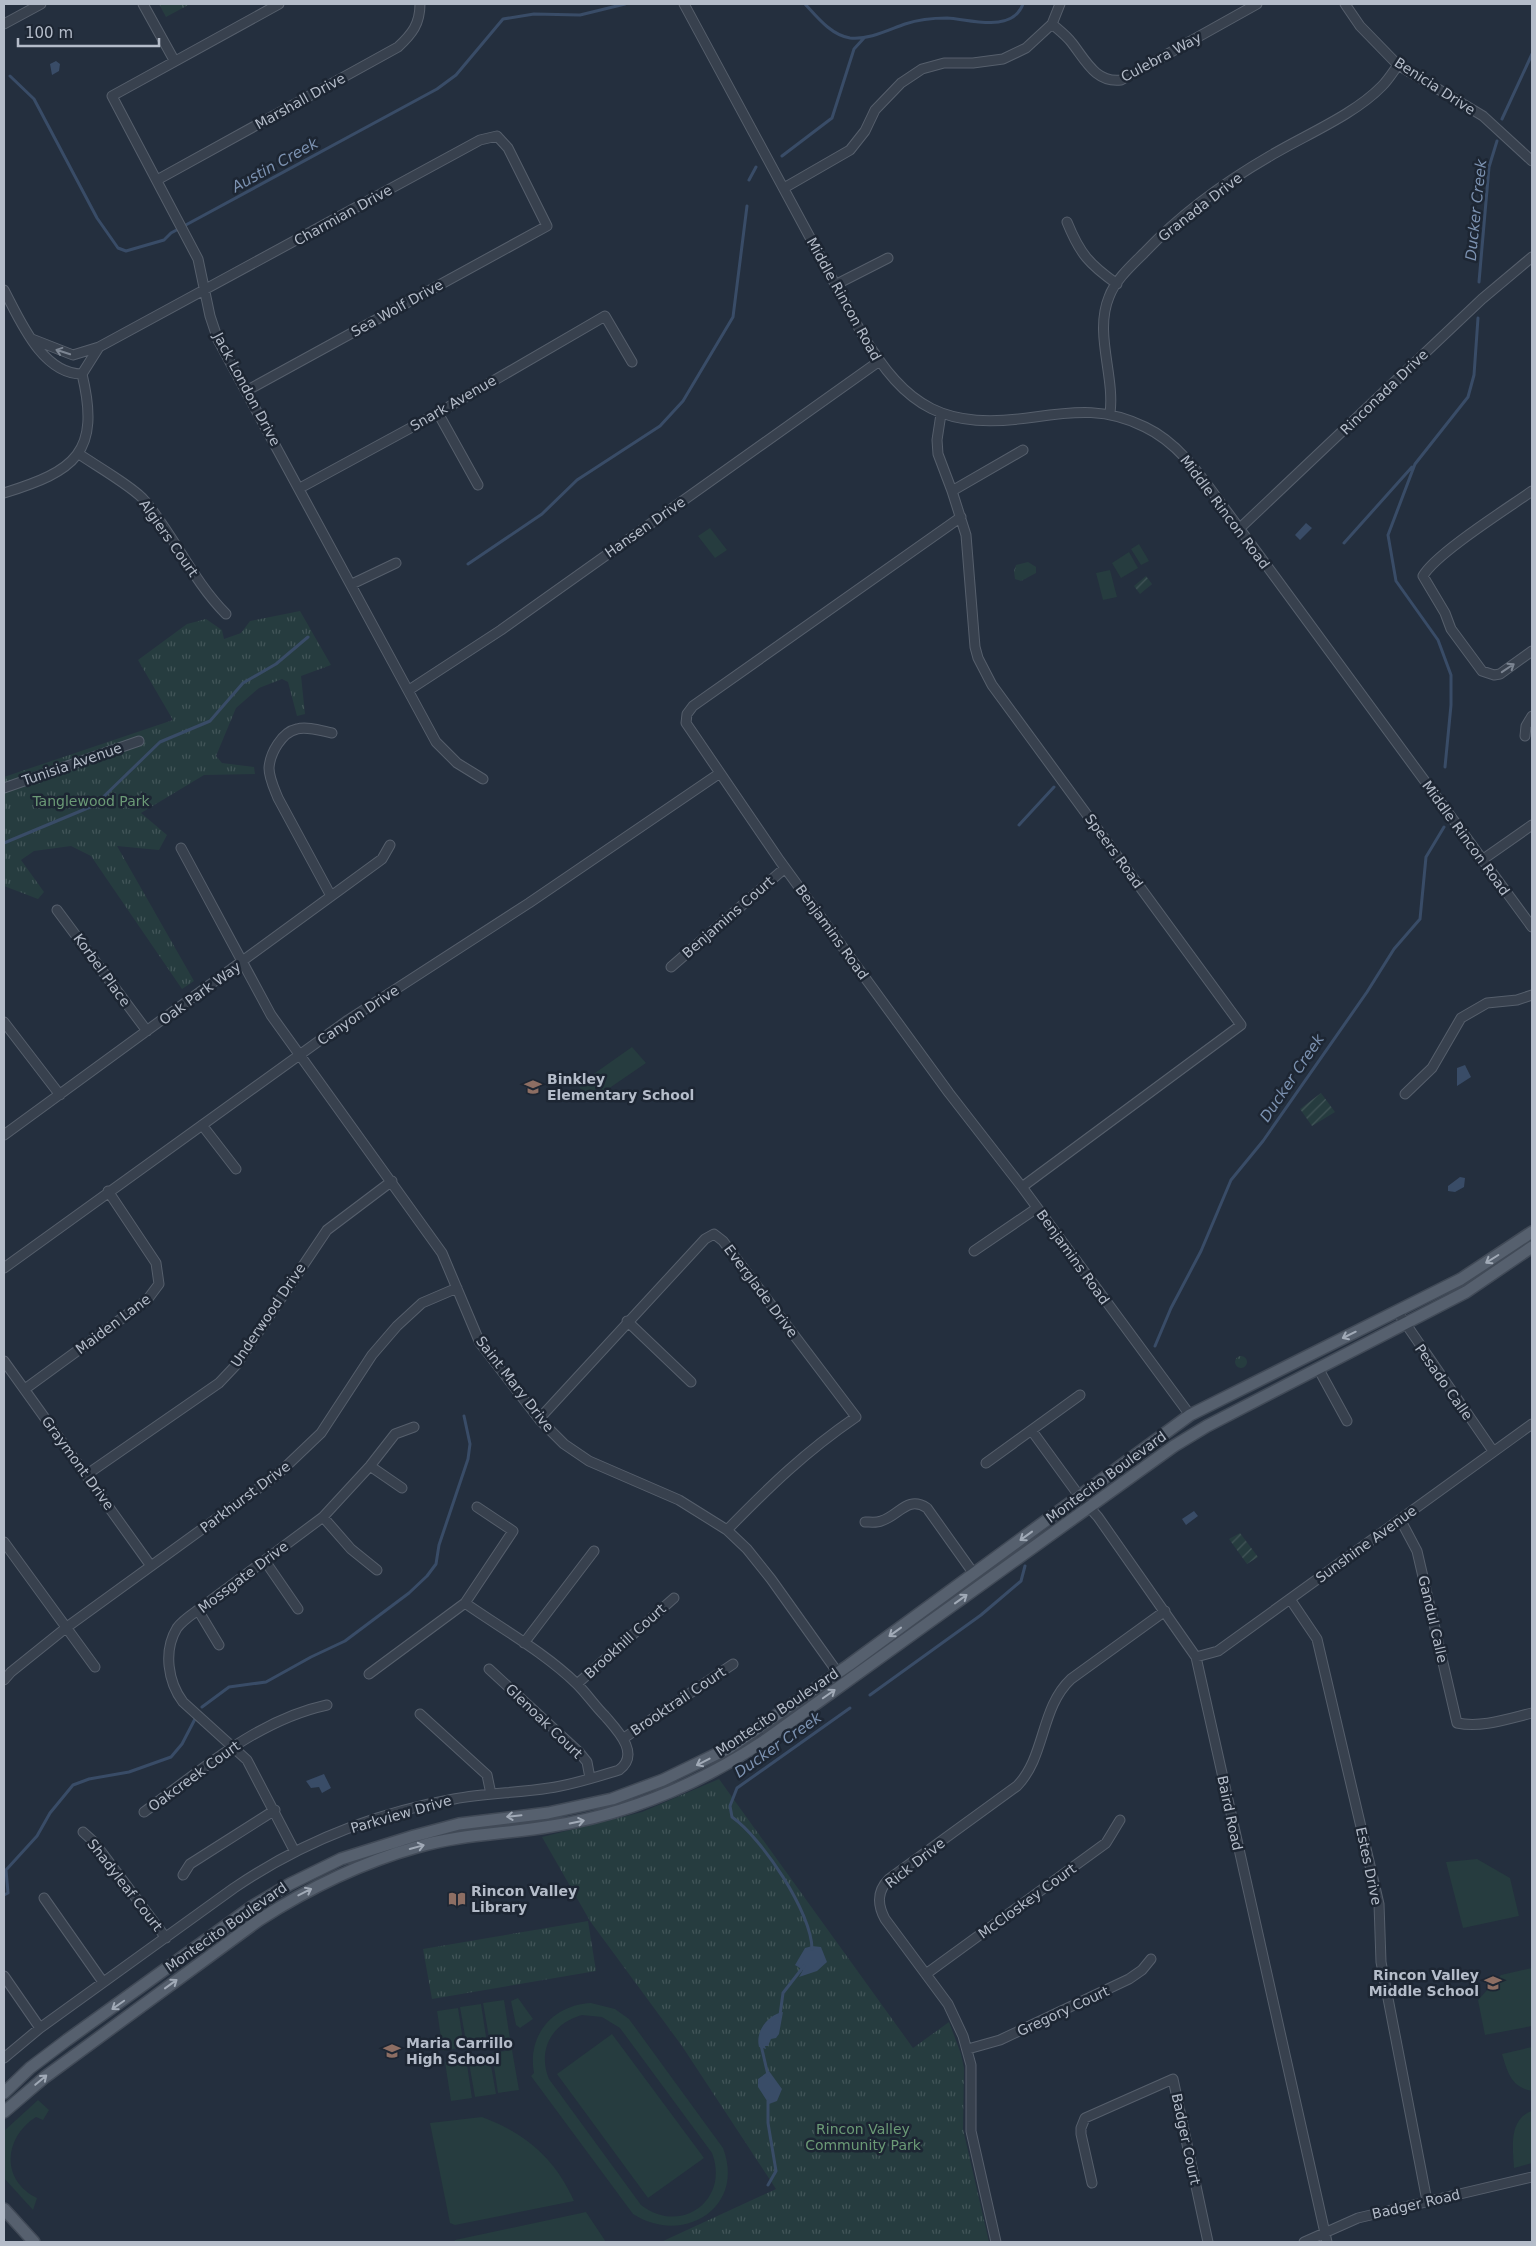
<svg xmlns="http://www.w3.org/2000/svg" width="1536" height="2246" font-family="'DejaVu Sans',sans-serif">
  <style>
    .grass { fill: #263c3f; fill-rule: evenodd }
    .park { fill: url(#park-tufts) }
    .garden { fill: url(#garden-furrows) }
    .water { fill: #394c67 }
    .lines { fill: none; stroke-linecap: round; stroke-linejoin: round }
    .stream { stroke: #394c67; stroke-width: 3 }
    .minor-casing { stroke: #565f6c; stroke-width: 11 }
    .major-casing { stroke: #414a57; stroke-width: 14 }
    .minor { stroke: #38414e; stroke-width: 9 }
    .major { stroke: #56606e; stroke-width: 11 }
    .oneway { stroke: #7c8592 }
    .oneway2 { stroke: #a1aab7 }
    .labels { text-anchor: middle; stroke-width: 5; stroke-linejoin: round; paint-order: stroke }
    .street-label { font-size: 14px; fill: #b4bcc9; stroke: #1d2633 }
    .park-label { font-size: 14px; fill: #6b9a76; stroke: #1d2633 }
    .poi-label { font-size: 14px; font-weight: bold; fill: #b4bcc9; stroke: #1d2633; text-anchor: start }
    .water-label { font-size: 15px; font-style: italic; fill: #7c92b1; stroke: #1d2633 }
  </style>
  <defs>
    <pattern id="park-tufts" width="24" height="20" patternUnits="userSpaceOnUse" patternTransform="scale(1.25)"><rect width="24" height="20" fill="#263c3f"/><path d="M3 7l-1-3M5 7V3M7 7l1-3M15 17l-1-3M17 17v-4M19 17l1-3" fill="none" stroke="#435659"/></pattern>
    <pattern id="garden-furrows" width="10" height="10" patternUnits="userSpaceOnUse" patternTransform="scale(1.25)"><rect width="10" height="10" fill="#263c3f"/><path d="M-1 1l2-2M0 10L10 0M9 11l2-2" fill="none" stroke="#435659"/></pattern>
  </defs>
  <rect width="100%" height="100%" fill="#242f3e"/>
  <path class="grass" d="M 710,528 L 727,550 L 715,558 L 698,536 Z
    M 1139,544 L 1149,561 L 1141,565 L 1131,549 Z
    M 1129,552 L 1138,568 L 1121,578 L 1112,563 Z
    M 1110,570 L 1117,597 L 1103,600 L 1096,573 Z
    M 632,1047 L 646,1063 L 589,1102 L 578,1085 Z
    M 1477,1859 L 1510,1878 L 1519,1916 L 1463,1928 L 1446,1862 Z
    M 1532,1968 L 1532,2026 L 1485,2035 L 1478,2000 L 1501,1975 Z
    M 518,1998 L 533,2019 L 520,2028 L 516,2025 L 511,2001 Z
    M 504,2000 L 510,2039 L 490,2043 L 483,2003 Z
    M 591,2003 L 615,2009 L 629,2019 L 723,2148 C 746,2208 683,2246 633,2214 L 531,2076 L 534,2073 C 527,2036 552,2005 591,2003 ZM 582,2015 L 602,2017 L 620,2028 L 712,2153 C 730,2200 681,2236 641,2205 L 549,2079 C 537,2050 552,2023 582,2015 Z
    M 481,2004 L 487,2043 L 467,2047 L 460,2007 Z
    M 458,2008 L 464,2047 L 443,2051 L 437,2011 Z
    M 612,2034 L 704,2158 L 648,2198 L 557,2074 Z
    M 1532,2047 L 1532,2091 C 1511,2087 1508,2073 1502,2054 Z
    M 512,2050 L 519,2090 L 498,2093 L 492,2053 Z
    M 489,2054 L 496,2094 L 475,2097 L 468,2057 Z
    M 466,2058 L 472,2098 L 451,2101 L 445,2062 Z
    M 38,2100 L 49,2110 L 43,2120 L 36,2117 C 4,2137 0,2180 37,2198 L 33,2210 L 4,2178 L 4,2131 Z
    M 1532,2111 L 1532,2163 L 1514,2168 C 1513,2149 1508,2119 1532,2111 Z
    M 482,2117 C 525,2133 555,2158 574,2201 L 455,2225 L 450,2223 L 430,2123 Z
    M 586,2212 L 606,2242 L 454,2242 L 455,2240 Z"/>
  <path class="park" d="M 159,4 L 190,4 L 166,17 Z
    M 1028,562 L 1036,567 L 1036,573 L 1021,581 L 1015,579 L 1014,571 L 1016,565 Z
    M 300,611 L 331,665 L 301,676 L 305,714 L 297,716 L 288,682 L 282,679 L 259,688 L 236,708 L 216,756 L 222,763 L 254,767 L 255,774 L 204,775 L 141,813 L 167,835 L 159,850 L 117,846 L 194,981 L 182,989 L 91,856 L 71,846 L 34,851 L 21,860 L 44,892 L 38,899 L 4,886 L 4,777 L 173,720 L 138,660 L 187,624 L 206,619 L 222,630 L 224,639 L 241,633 L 250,621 Z
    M1235 1362a6 6 0 1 1 12 0a6 6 0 1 1-12 0Z
    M 719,1779 L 913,2048 L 949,2022 L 961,2054 L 964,2068 L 963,2129 L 989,2242 L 661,2242 L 776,2189 L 682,2046 L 590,1921 L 542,1837 L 642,1812 Z
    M 588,1921 L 596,1971 L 432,1999 L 423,1949 Z"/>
  <path class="garden" d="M 1146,576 L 1152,584 L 1140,594 L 1134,586 Z
    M 1321,1093 L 1335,1112 L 1312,1126 L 1300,1109 Z
    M 1240,1533 L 1258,1557 L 1247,1564 L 1229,1539 Z"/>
  <path class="water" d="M 56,61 L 60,64 L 59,71 L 52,75 L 50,64 Z
    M 1306,523 L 1312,528 L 1300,540 L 1295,535 Z
    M 1465,1065 L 1471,1077 L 1457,1086 L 1457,1068 Z
    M 1460,1177 L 1465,1178 L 1464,1187 L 1455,1192 L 1448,1191 L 1448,1186 Z
    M 1194,1511 L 1198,1516 L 1186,1525 L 1182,1519 Z
    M 324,1774 L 331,1788 L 322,1793 L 319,1787 L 311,1788 L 306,1781 Z
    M 812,1946 L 821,1947 L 827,1962 L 817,1971 L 799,1977 L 803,1970 L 795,1965 L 805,1948 Z
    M 783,2012 L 779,2034 L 776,2038 L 771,2039 L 768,2046 L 765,2046 L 766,2049 L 759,2047 C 755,2031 768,2015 783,2012 Z
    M 769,2071 L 782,2089 L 777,2101 L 769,2104 L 758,2087 L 758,2079 Z"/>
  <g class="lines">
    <path class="stream" d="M 805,4 C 817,17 831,35 850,38 C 869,40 888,30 905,24 C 917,20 934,18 947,18 C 969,19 1012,34 1023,4
      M 10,76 L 34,99 L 97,218 L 118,248 L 126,251 L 164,240 L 171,233 L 437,89 L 456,75 L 503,19 L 534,14 L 580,15 L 625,4
      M 1502,119 L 1532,54
      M 782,156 L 832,118 L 854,49 L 864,38
      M 749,180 L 756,167
      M 1479,282 L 1489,167 L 1497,141
      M 1344,543 L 1412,467
      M 468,564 L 542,514 L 577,480 L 660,426 L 683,401 L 733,317 L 747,206
      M 1445,767 L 1451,705 L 1451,675 L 1438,640 L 1396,581 L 1388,535 L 1415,464 L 1468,397 L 1474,375 L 1478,318
      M 1019,825 L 1054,787
      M 4,843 L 95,805 L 160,742 L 210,721 L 243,683 L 276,664 L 308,637
      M 1155,1346 L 1171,1308 L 1201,1251 L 1231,1180 L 1263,1141 L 1367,992 L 1394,949 L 1420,919 L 1426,857 L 1444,827
      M 870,1695 L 981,1615 L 1021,1581 L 1025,1566
      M 202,1707 L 229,1687 L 266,1682 L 311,1657 L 345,1641 L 409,1593 L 427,1576 L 436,1564 L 439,1545 L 468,1459 L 470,1444 L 464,1416
      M 4,1895 L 8,1893 L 6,1870 L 37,1836 L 50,1813 L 73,1785 L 89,1779 L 129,1772 L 171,1757 L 182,1744 L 195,1719
      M 812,1949 C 812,1913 762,1838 732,1817 L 730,1806 L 737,1788 L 850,1708
      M 780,2015 L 783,1993 L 804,1966
      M 761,2045 L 768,2075
      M 768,2185 L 776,2171 L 768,2123 L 768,2101"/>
    <g class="minor-casing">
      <path id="minor" d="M 143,4 L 174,60
        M 279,4 L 112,96 L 198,259 L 210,316 L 218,340 L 436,742 L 457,763 L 483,779
        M 684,4 L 861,332 C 907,410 945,430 1035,417 C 1076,411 1107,408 1145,427 C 1183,445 1206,484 1231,517 L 1532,927
        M 1345,4 L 1360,26 L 1398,65 L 1483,116 L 1532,161
        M 4,24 L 41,4
        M 1052,24 C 1059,30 1067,36 1072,43 C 1086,61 1096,83 1121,80 L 1257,4
        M 157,180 L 398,47 C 412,34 420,24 420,4
        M 784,188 L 850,150 L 865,131 L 875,110 L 901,83 L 922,69 L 944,63 L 973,63 L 1003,59 L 1026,48 L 1052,24 L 1060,4
        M 1067,222 C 1080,254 1089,264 1117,284
        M 835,285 L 888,258
        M 4,290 C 20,320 42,374 82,374
        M 32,339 L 73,355 L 99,347
        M 438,413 L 478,485
        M 1110,413 C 1115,376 1094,333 1109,297 C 1115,280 1132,265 1144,253 C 1180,215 1225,182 1270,156 C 1305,135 1354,115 1382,86 C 1388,80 1393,72 1398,65
        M 941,414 L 937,440 L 938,454 L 952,491 L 966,535 L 975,647 L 978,658 L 992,685 L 1241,1025 L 1022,1187
        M 79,454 C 95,465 135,488 145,501 C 175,537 193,581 226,614
        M 300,488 L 438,413 L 605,316 L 632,362
        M 952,491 L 1023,450
        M 1532,491 C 1508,508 1435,554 1423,576 L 1445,613 L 1451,629 L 1482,671 L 1494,675 L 1500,674 L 1532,651
        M 4,493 C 75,471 101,453 82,374 L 99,347 L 480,140 L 497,136 L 508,148 L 547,226 L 246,391
        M 961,517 L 693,706 L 687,714 L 686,723 L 780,861 L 949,1093 L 1022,1187 L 1190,1415
        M 1239,529 L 1482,299 L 1532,257
        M 352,584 L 396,563
        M 409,690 L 501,630 L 878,362
        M 1525,736 L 1526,726 L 1532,716
        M 4,788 L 139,741
        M 181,848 L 271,1015 L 442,1253 L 480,1343 L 539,1419 L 564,1444 L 589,1461 L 679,1500 L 727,1530 L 747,1549 L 771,1579 L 838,1673
        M 1482,860 L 1532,825
        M 331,896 L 278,798 C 274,788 269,778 269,768 C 270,753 282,732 297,729 C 307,726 322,731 332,733
        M 57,910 L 147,1031
        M 671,967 L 785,868
        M 4,1022 L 60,1095
        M 1405,1094 L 1432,1068 L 1461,1018 L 1487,1003 L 1517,1000 L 1532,995
        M 202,1125 L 236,1169
        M 4,1135 L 382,859 L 390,845
        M 974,1251 L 1037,1208
        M 4,1268 L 348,1020 L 529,903 L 720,773
        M 1397,1311 L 1493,1451
        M 627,1321 L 691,1382
        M 4,1361 L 151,1566
        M 1318,1368 L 1347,1421
        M 25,1389 L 147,1300 L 159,1284 L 156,1263 L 108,1191
        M 539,1419 L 705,1239 L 714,1234 L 723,1241 L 856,1417 C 805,1452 770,1486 727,1530
        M 1032,1431 L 1080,1497 L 1098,1517 L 1196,1657 L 1327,2242
        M 986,1463 L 1080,1395
        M 370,1466 L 402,1488
        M 86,1475 L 219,1383 L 237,1364 L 327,1230 L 392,1181
        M 323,1517 L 351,1549 L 377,1570
        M 1400,1519 L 1417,1551 L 1457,1723 C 1482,1728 1507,1719 1532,1713
        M 865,1522 C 870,1522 877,1523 881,1521 C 899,1516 907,1495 927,1508 L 974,1574
        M 4,1542 L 95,1667
        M 265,1561 L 298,1609
        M 1290,1599 L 1317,1639 L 1379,1904 L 1381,1962 L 1427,2201
        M 198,1610 L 219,1645
        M 524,1643 L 594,1551
        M 1196,1657 L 1218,1651 L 1532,1424
        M 489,1669 L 579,1752 L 587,1762 L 590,1778
        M 369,1674 L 465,1603 L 513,1531 L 477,1507
        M 4,1680 L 11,1672 L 67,1627 L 278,1474 L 321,1433 L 372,1355 L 397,1326 L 422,1303 L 457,1288
        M 577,1684 L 674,1598
        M 420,1714 L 487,1775 L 491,1794
        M 624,1738 L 733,1664
        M 144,1812 C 200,1771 257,1720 327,1705
        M 83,1832 L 94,1842 L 166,1938
        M 295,1852 L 247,1760 L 183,1702 C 168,1682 163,1651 177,1628 C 182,1621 191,1615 198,1610 L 323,1517 L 370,1466 L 395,1434 L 414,1427
        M 183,1875 L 190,1864 L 275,1810
        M 44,1898 L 103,1982
        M 926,1974 L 1106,1843 L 1120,1820
        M 4,1976 L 40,2028
        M 968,2049 L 1000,2040 L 1129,1979 L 1142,1970 L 1151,1959
        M 4,2058 L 40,2028 L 234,1888 C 300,1843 376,1813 454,1799 C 486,1793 518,1793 549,1788 C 572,1785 596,1777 619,1770 C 641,1754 617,1730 605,1716 C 595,1706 587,1694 577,1684 C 544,1652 502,1629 465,1603
        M 1092,2183 L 1081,2134 L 1081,2128 L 1085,2118 L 1173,2079 L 1208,2242
        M 996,2242 L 971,2131 L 971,2065 L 963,2036 L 948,2004 L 885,1919 C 877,1904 877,1891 889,1879 L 1017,1786 C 1046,1756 1040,1708 1071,1679 L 1165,1611
        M 1304,2242 L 1358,2218 L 1532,2177"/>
    </g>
    <g class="major-casing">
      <path id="major" d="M 4,2093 L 30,2068 L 67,2040 L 253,1906 L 290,1884 L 341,1859 L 414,1836 L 459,1824 L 548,1813 L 612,1799 L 663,1780 L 729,1748 L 849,1665 L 1190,1415 L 1461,1279 L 1532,1232
        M 4,2112 L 45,2077 L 259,1920 C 309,1888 360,1863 417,1847 C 461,1834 507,1834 552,1826 C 629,1814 699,1784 764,1741 L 1174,1446 L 1207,1426 L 1466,1292 L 1532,1247
        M 4,2209 L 34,2242"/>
    </g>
    <use href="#minor" class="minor"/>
    <use href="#major" class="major"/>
  </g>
  <defs><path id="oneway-shaft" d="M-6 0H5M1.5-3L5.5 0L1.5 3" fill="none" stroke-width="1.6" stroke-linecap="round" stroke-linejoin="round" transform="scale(1.25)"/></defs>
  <g class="oneway">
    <use href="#oneway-shaft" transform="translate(63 352) rotate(-162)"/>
    <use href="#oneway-shaft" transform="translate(1508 668) rotate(-34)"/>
  </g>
  <g class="oneway2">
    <use href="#oneway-shaft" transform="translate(1492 1259) rotate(148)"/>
    <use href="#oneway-shaft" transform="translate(1349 1335) rotate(154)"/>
    <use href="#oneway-shaft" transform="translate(1026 1536) rotate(144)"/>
    <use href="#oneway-shaft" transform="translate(961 1599) rotate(-36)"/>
    <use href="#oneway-shaft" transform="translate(895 1632) rotate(144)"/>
    <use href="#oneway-shaft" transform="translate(829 1694) rotate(-35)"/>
    <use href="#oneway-shaft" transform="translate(703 1762) rotate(153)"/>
    <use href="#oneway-shaft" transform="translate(514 1816) rotate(174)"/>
    <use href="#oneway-shaft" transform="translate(577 1822) rotate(-11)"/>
    <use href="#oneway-shaft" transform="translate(417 1847) rotate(-15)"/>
    <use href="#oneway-shaft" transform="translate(305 1892) rotate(-27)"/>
    <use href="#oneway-shaft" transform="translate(171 1984) rotate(-36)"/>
    <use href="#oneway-shaft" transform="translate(118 2005) rotate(145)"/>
    <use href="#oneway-shaft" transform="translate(41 2080) rotate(-40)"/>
  </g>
  <defs>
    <g id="school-bare" transform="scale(1.35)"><path d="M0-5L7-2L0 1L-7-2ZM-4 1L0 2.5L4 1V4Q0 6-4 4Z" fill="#8d6e63" stroke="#1d2633" stroke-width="2.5" paint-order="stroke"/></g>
    <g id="library-bare" transform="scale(1.35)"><path d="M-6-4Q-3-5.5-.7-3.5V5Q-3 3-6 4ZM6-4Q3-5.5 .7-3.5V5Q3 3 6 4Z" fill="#8d6e63" stroke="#1d2633" stroke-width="2.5" paint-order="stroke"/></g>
  </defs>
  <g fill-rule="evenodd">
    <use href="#school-bare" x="533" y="1087"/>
    <use href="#library-bare" x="457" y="1899"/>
    <use href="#school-bare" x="1493" y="1983"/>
    <use href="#school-bare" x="392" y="2051"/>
  </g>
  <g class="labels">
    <g class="street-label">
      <text transform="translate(1161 57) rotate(-28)" y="5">Culebra Way</text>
      <text transform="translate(1435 86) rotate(33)" y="5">Benicia Drive</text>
      <text transform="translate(300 101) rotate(-29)" y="5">Marshall Drive</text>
      <text transform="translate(1200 207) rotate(-38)" y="5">Granada Drive</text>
      <text transform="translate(343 215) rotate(-29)" y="5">Charmian Drive</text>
      <text transform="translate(844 299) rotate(61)" y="5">Middle Rincon Road</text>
      <text transform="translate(397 308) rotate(-29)" y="5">Sea Wolf Drive</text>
      <text transform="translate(247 389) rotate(62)" y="5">Jack London Drive</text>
      <text transform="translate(1384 392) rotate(-44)" y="5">Rinconada Drive</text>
      <text transform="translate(453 403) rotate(-30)" y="5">Snark Avenue</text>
      <text transform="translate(1225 512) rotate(53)" y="5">Middle Rincon Road</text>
      <text transform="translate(645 527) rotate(-35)" y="5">Hansen Drive</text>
      <text transform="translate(169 538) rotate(55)" y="5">Algiers Court</text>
      <text transform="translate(72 764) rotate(-19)" y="5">Tunisia Avenue</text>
      <text transform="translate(1466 838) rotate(54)" y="5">Middle Rincon Road</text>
      <text transform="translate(1114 851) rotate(54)" y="5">Speers Road</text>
      <text transform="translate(728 917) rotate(-41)" y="5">Benjamins Court</text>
      <text transform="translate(832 932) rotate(54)" y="5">Benjamins Road</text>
      <text transform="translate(102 970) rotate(54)" y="5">Korbel Place</text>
      <text transform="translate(200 993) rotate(-36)" y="5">Oak Park Way</text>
      <text transform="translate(358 1015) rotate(-34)" y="5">Canyon Drive</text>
      <text transform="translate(1073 1257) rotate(54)" y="5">Benjamins Road</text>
      <text transform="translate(761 1291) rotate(53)" y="5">Everglade Drive</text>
      <text transform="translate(268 1315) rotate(-56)" y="5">Underwood Drive</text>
      <text transform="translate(113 1324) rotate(-37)" y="5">Maiden Lane</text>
      <text transform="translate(1444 1382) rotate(55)" y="5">Pesado Calle</text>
      <text transform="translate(515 1384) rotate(52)" y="5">Saint Mary Drive</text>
      <text transform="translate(78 1463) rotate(54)" y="5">Graymont Drive</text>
      <text transform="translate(1106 1477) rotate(-36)" y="5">Montecito Boulevard</text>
      <text transform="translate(245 1497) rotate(-37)" y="5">Parkhurst Drive</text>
      <text transform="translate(1366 1544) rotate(-36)" y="5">Sunshine Avenue</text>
      <text transform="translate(243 1577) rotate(-37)" y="5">Mossgate Drive</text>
      <text transform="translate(1433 1619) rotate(77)" y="5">Gandul Calle</text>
      <text transform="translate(625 1641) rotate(-42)" y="5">Brookhill Court</text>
      <text transform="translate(678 1701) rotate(-34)" y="5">Brooktrail Court</text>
      <text transform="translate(777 1712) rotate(-34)" y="5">Montecito Boulevard</text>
      <text transform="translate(544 1721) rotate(44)" y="5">Glenoak Court</text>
      <text transform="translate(194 1776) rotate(-36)" y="5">Oakcreek Court</text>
      <text transform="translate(1230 1813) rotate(78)" y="5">Baird Road</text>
      <text transform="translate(401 1814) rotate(-16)" y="5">Parkview Drive</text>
      <text transform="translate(915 1863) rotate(-38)" y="5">Rick Drive</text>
      <text transform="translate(1369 1866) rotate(78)" y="5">Estes Drive</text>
      <text transform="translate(125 1885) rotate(52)" y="5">Shadyleaf Court</text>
      <text transform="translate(1027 1901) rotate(-36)" y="5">McCloskey Court</text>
      <text transform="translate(226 1927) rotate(-35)" y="5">Montecito Boulevard</text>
      <text transform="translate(1063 2011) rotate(-25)" y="5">Gregory Court</text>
      <text transform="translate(1186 2139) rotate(78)" y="5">Badger Court</text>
      <text transform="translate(1416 2204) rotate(-13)" y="5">Badger Road</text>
    </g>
    <g class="park-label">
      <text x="91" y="806">Tanglewood Park</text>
      <text x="863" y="2134">Rincon Valley<tspan x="863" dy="16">Community Park</tspan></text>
    </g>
    <g class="poi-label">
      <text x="547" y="1084">Binkley<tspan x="547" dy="16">Elementary School</tspan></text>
      <text x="471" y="1896">Rincon Valley<tspan x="471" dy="16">Library</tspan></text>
      <text x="1479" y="1980" text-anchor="end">Rincon Valley<tspan x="1479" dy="16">Middle School</tspan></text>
      <text x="406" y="2048">Maria Carrillo<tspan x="406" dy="16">High School</tspan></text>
    </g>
    <g class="water-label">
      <text transform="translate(275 165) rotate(-29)" y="5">Austin Creek</text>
      <text transform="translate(1476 210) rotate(-84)" y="5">Ducker Creek</text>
      <text transform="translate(1292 1078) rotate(-56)" y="5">Ducker Creek</text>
      <text transform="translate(778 1745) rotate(-35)" y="5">Ducker Creek</text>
    </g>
  </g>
  <rect width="1536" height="2246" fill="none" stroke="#b4bcc9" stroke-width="10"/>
  <path d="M18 38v8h141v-8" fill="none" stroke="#b4bcc9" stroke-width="2.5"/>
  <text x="25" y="38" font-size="15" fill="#b4bcc9" stroke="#1d2633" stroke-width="4" paint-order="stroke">100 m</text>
</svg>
